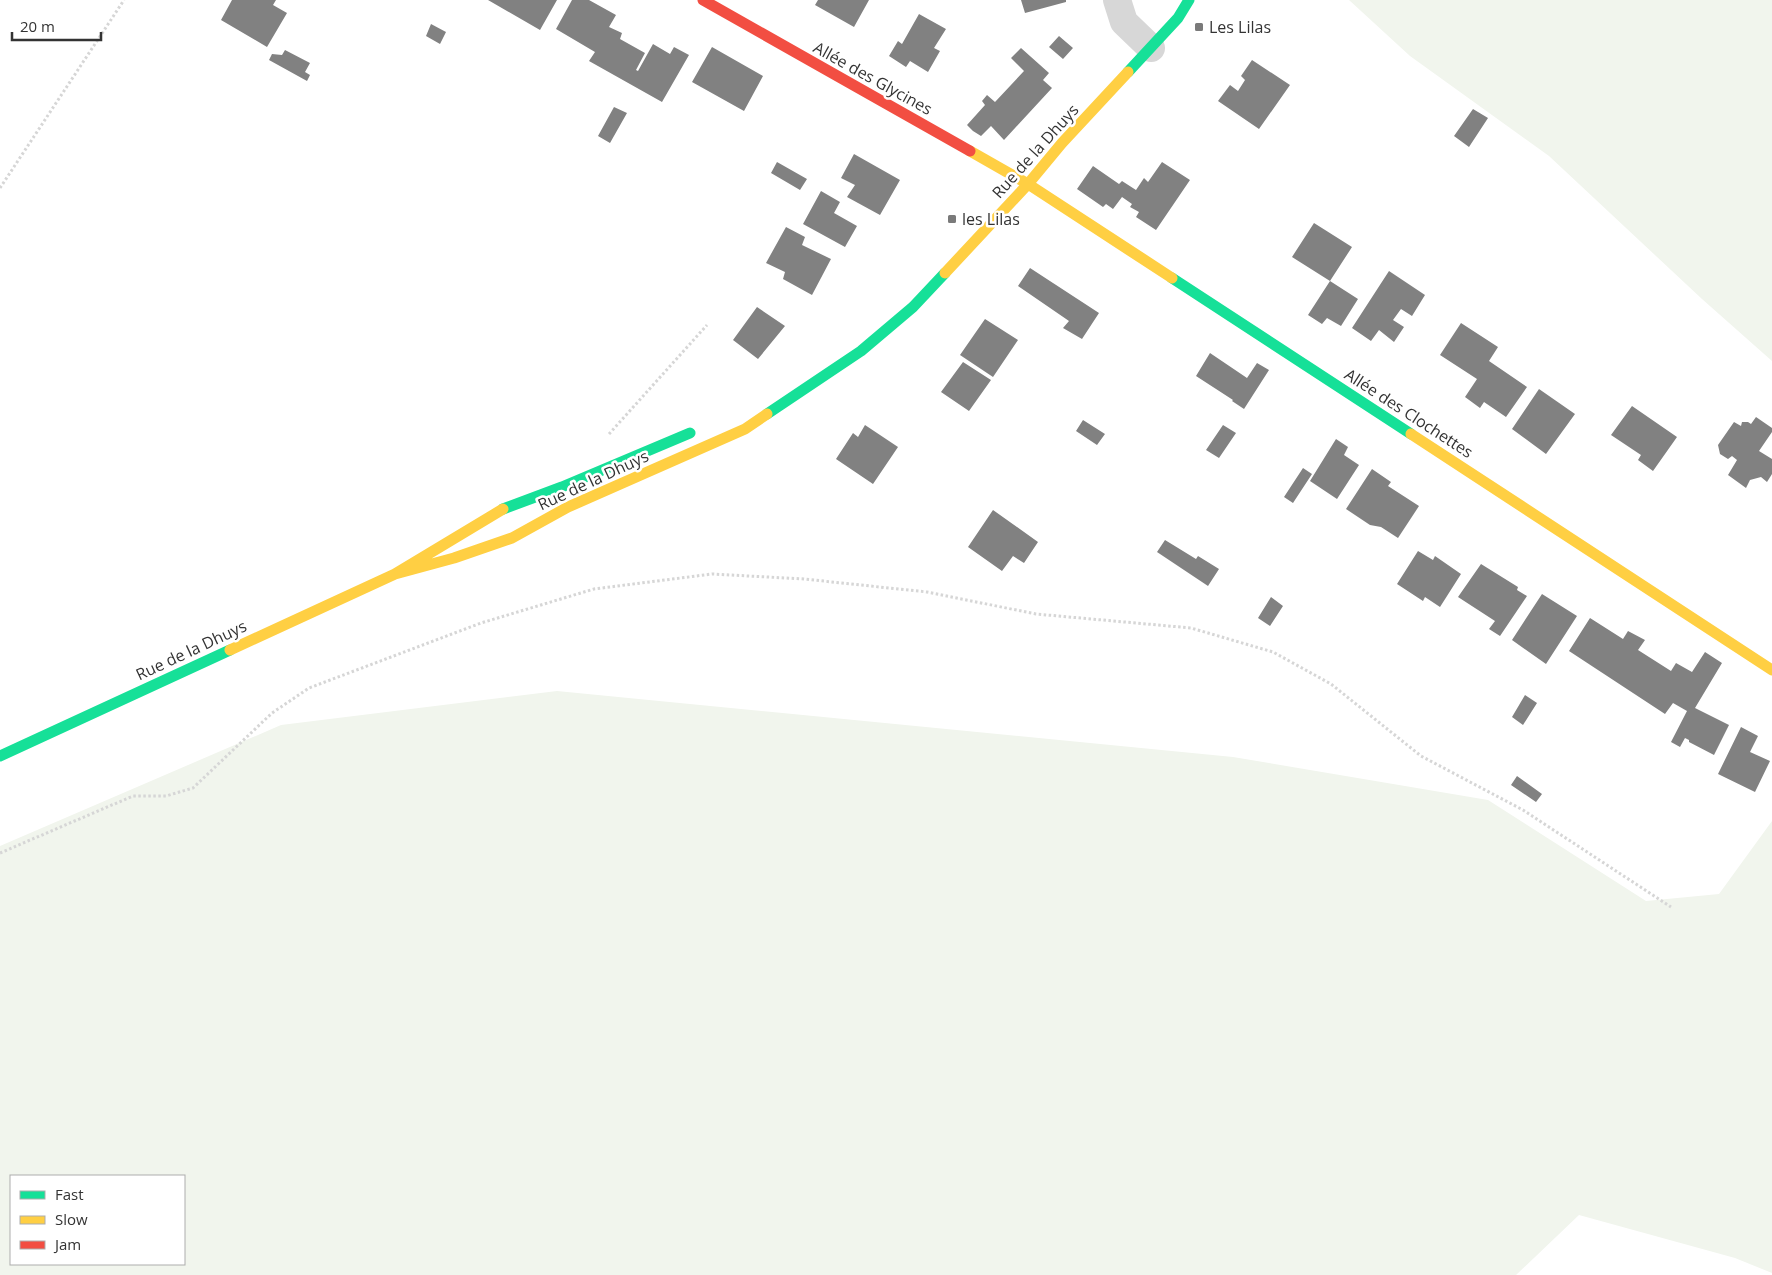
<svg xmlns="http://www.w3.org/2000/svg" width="1772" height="1275" font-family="'Open Sans',sans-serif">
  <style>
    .green { fill: #f1f5ed; fill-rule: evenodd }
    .building { fill: #818181 }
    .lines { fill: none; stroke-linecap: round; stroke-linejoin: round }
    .path { stroke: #d6d6d6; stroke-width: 3; stroke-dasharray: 2.5 2.5; stroke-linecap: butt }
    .street { stroke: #d7d7d7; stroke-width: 28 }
    .fast { stroke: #16e098; stroke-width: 11 }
    .slow { stroke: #ffcf43; stroke-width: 11 }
    .jam { stroke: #f24e42; stroke-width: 11 }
    .poi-dot { fill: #7a7a7a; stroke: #fff; stroke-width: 2 }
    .labels { text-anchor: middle; stroke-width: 5; stroke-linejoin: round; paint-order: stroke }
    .poi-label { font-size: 16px; fill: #333; stroke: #fff; text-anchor: start }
    .street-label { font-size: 16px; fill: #333; stroke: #fff }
  </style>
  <rect width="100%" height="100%" fill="#fff"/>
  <path class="green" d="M 1349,0 L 1772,0 L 1772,361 L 1702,299 L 1549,156 L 1410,56 Z
    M 557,691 L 1233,757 L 1488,800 L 1646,901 L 1719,894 L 1772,821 L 1772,1273 L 1735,1258 L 1579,1215 L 1516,1275 L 0,1275 L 0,846 L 281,725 ZM 11,1176 L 184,1176 L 184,1264 L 11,1264 Z"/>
  <path class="building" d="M 232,0 L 276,0 L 273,5 L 287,13 L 267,47 L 221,20 Z
    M 488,0 L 557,0 L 540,30 Z
    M 572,0 L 589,0 L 616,15 L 609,27 L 622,33 L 620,39 L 645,53 L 636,70 L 638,71 L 653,44 L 670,54 L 674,47 L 689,55 L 662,102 L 589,61 L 595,52 L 556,29 Z
    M 818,0 L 869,0 L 854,27 L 815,5 Z
    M 1021,0 L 1066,0 L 1066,2 L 1025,13 Z
    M 919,14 L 946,29 L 934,48 L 940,51 L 928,72 L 910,61 L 906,67 L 889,56 L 898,41 L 902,44 Z
    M 431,24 L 446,32 L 440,44 L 426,36 Z
    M 1059,36 L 1073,48 L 1063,59 L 1049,47 Z
    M 712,47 L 763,76 L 744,111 L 692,82 Z
    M 1021,48 L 1049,73 L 1043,80 L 1052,88 L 1004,140 L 991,126 L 981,136 L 973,131 L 967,125 L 985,105 L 982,101 L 987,95 L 995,102 L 1024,71 L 1011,58 Z
    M 285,50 L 310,63 L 305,72 L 310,75 L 307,81 L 269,60 L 272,54 L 282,55 Z
    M 1252,60 L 1290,85 L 1259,129 L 1218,101 L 1230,85 L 1238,91 L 1245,80 L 1241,76 Z
    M 614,107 L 627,113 L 610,143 L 598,136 Z
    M 1473,109 L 1488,118 L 1469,147 L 1454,136 Z
    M 854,154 L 900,180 L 880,215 L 847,197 L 855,185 L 841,178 Z
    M 777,162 L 807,179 L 800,190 L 771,173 Z
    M 1162,162 L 1190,180 L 1156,230 L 1136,217 L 1139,212 L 1130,207 L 1132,204 L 1122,197 L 1113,209 L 1106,204 L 1103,207 L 1077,189 L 1093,166 L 1119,184 L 1122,181 L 1136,190 L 1144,178 L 1148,182 Z
    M 821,191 L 840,202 L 834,213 L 857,226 L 845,247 L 803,224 Z
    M 1314,223 L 1352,247 L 1330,281 L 1358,299 L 1341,326 L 1327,318 L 1322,324 L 1308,315 L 1330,281 L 1292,257 Z
    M 786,227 L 805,237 L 802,245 L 831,259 L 812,295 L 783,279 L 785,272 L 766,263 Z
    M 1030,268 L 1099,313 L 1082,339 L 1063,328 L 1069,321 L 1018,286 Z
    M 1389,271 L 1425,295 L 1412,316 L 1401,309 L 1393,320 L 1404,327 L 1394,342 L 1379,330 L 1371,341 L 1352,328 Z
    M 757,307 L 785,326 L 758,359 L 733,340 Z
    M 985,319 L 1018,340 L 993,377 L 960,355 Z
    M 1461,323 L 1498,347 L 1489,361 L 1527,387 L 1506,417 L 1484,402 L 1480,408 L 1465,397 L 1477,379 L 1440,355 Z
    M 1210,353 L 1247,378 L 1257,363 L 1269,370 L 1244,409 L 1232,401 L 1233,400 L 1196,376 Z
    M 963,362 L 991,380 L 969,411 L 941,392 Z
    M 1539,389 L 1575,414 L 1546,454 L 1512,429 Z
    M 1632,406 L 1677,437 L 1653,471 L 1638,460 L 1641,455 L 1611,435 Z
    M 1756,417 L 1772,428 L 1772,432 L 1759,451 L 1772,459 L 1772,474 L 1767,482 L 1761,477 L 1750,480 L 1746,488 L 1728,475 L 1737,460 L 1732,456 L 1728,459 L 1720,454 L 1718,445 L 1734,422 L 1741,426 L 1742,422 L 1748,422 L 1751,424 Z
    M 1083,420 L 1105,434 L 1097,445 L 1076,431 Z
    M 865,425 L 898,447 L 873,484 L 836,459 L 853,433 L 858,437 Z
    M 1223,425 L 1236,433 L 1219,458 L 1206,450 Z
    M 1336,439 L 1348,447 L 1344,455 L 1359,465 L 1337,499 L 1310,481 Z
    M 1303,468 L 1312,474 L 1293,503 L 1284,497 Z
    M 1372,469 L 1391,482 L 1388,486 L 1419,506 L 1398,538 L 1381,527 L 1370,525 L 1346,509 Z
    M 993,510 L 1038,542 L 1024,563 L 1013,556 L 1002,571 L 968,547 Z
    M 1165,540 L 1196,559 L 1198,556 L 1219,569 L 1208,586 L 1157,552 Z
    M 1418,551 L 1433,560 L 1435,556 L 1461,574 L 1440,607 L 1425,597 L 1423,601 L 1397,584 Z
    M 1481,564 L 1518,587 L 1517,590 L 1527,596 L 1500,636 L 1489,629 L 1495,621 L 1458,597 Z
    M 1542,594 L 1577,616 L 1546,664 L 1512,640 Z
    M 1271,597 L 1283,606 L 1270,626 L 1258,618 Z
    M 1590,618 L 1623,639 L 1628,631 L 1645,640 L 1638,650 L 1671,671 L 1676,663 L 1692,672 L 1705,652 L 1722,663 L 1695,708 L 1729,725 L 1714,755 L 1689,742 L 1689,740 L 1685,738 L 1680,747 L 1671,742 L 1687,711 L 1673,703 L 1665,714 L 1569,651 Z
    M 1525,695 L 1537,703 L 1523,725 L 1512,717 Z
    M 1741,727 L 1758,736 L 1750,752 L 1770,761 L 1755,792 L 1718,774 Z
    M 1517,776 L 1542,794 L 1536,802 L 1511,785 Z"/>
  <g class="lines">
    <path class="path" d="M 0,188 L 124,0
      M 609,434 L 707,325
      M 0,853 L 133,796 L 166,796 L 193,788 L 272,713 L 309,688 L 481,623 L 594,589 L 712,574 L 804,579 L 927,592 L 1036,614 L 1191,628 L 1273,652 L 1331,684 L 1421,756 L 1523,810 L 1671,907"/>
    <path class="street" d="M 1117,0 L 1124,22 L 1151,48"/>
    <path class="fast" d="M 1128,72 L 1178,18 L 1189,0
      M 1172,278 L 1411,434
      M 767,414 L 861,351 L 913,307 L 945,273
      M 503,509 L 562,487 L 690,433
      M 0,756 L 230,650"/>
    <path class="slow" d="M 970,151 L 1028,184 L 1172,278
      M 945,273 L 1028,184 L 1062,143 L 1128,72
      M 1411,434 L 1772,670
      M 395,574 L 454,558 L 512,538 L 568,507 L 745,429 L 767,414
      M 230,650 L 395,574 L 503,509"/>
    <path class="jam" d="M 703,0 L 970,151"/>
  </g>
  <g class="poi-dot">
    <rect x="1194" y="22" width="10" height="10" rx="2.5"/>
    <rect x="947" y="214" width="10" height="10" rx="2.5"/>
  </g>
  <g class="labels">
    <g class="poi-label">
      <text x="1209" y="33">Les Lilas</text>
      <text x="962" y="225">les Lilas</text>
    </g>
    <g class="street-label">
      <text transform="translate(873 78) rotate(29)" y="6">Allée des Glycines</text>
      <text transform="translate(1035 151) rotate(-48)" y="6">Rue de la Dhuys</text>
      <text transform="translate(1409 413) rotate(33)" y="6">Allée des Clochettes</text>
      <text transform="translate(593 480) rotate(-25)" y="6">Rue de la Dhuys</text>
      <text transform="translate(191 650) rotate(-25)" y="6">Rue de la Dhuys</text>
    </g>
  </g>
  <rect x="10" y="1175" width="175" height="90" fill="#ffffff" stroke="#adadad"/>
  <rect x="20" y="1191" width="25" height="8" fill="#16e098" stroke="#adadad"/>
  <text x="55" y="1200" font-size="15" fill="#333333">Fast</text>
  <rect x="20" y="1216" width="25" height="8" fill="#ffcf43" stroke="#adadad"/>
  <text x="55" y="1225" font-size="15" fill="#333333">Slow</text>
  <rect x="20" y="1241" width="25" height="8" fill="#f24e42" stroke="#adadad"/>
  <text x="55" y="1250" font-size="15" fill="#333333">Jam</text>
  <path d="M12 32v8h89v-8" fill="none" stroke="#333333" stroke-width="2.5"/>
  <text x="20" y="32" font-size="15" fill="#333333" stroke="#ffffff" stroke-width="4" paint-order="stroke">20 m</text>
</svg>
